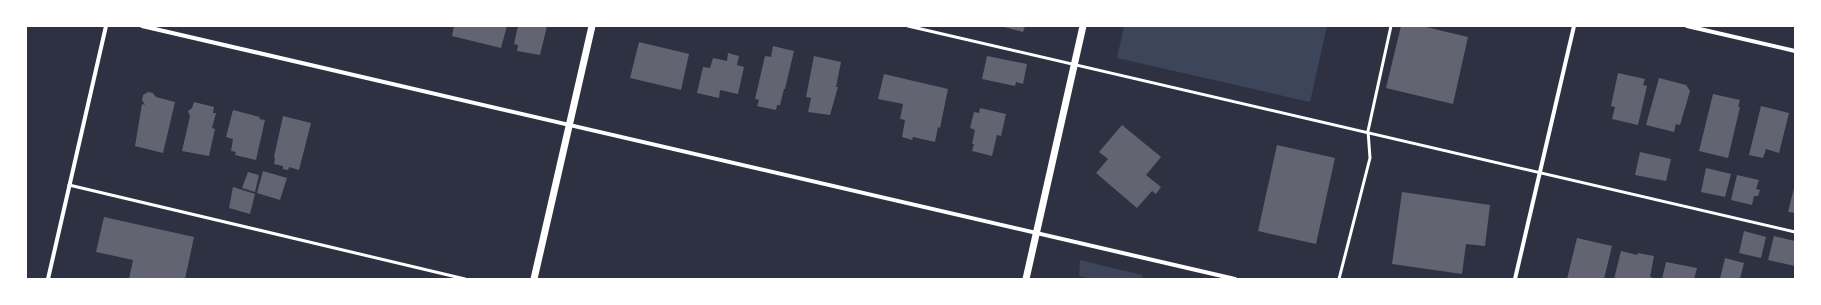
<svg xmlns="http://www.w3.org/2000/svg" width="1821" height="305" font-family="'Fira Sans Condensed',sans-serif">
  <style>
    .green { fill: #3c4559 }
    .building { fill: #626471 }
    .lines { fill: none; stroke-linecap: round; stroke-linejoin: round }
    .service { stroke: #fff; stroke-width: 3 }
    .minor { stroke: #fff; stroke-width: 4 }
    .tertiary { stroke: #fff; stroke-width: 7 }
  </style>
  <rect width="100%" height="100%" fill="#2d3142"/>
  <path class="green" d="M 1124,26 L 1327,26 L 1310,102 L 1117,58 Z
    M 1080,260 L 1142,275 L 1143,279 L 1092,279 L 1079,276 Z"/>
  <path class="building" d="M 454,26 L 507,26 L 501,48 L 452,36 Z
    M 518,26 L 547,26 L 540,55 L 517,51 L 518,45 L 514,44 Z
    M 1001,26 L 1025,26 L 1023,32 Z
    M 1401,26 L 1422,26 L 1468,37 L 1453,104 L 1386,88 Z
    M 639,42 L 689,54 L 681,90 L 630,78 Z
    M 773,46 L 794,51 L 785,89 L 784,89 L 780,105 L 777,105 L 776,110 L 757,106 L 759,100 L 755,99 L 765,56 L 771,57 Z
    M 728,53 L 739,56 L 737,65 L 744,67 L 738,94 L 720,90 L 719,98 L 697,93 L 703,67 L 710,68 L 713,58 L 727,61 Z
    M 814,56 L 841,62 L 836,87 L 838,87 L 830,115 L 808,112 L 811,98 L 806,97 Z
    M 987,56 L 1027,64 L 1023,84 L 1016,82 L 1015,86 L 982,79 Z
    M 1618,73 L 1645,79 L 1643,85 L 1647,86 L 1638,125 L 1612,119 L 1615,107 L 1611,106 Z
    M 884,74 L 948,89 L 940,128 L 938,127 L 935,142 L 913,137 L 912,140 L 902,137 L 905,120 L 900,119 L 903,104 L 878,99 Z
    M 1659,78 L 1686,85 L 1690,91 L 1680,125 L 1676,124 L 1674,132 L 1646,125 Z
    M 148,92 L 153,93 L 156,97 L 175,102 L 163,153 L 135,146 L 142,104 L 145,105 L 142,100 L 143,95 Z
    M 1713,94 L 1740,100 L 1738,107 L 1740,107 L 1728,158 L 1699,151 Z
    M 194,102 L 214,107 L 213,113 L 216,113 L 212,128 L 215,129 L 209,156 L 182,151 L 190,116 L 188,111 L 192,108 Z
    M 1761,106 L 1789,113 L 1779,153 L 1766,149 L 1763,158 L 1749,155 Z
    M 980,108 L 1006,114 L 1001,136 L 997,135 L 992,156 L 972,151 L 974,144 L 972,144 L 975,130 L 970,128 L 974,112 L 979,113 Z
    M 233,110 L 260,117 L 259,119 L 265,120 L 256,160 L 235,155 L 236,152 L 231,151 L 233,139 L 226,137 Z
    M 283,116 L 311,123 L 299,170 L 289,167 L 288,170 L 283,169 L 283,166 L 274,164 L 275,158 L 274,157 Z
    M 1122,125 L 1161,157 L 1146,175 L 1161,187 L 1156,194 L 1152,191 L 1137,208 L 1096,173 L 1108,159 L 1099,152 Z
    M 1277,145 L 1335,158 L 1316,244 L 1258,231 Z
    M 1640,152 L 1671,159 L 1666,181 L 1635,175 Z
    M 1706,168 L 1731,174 L 1725,197 L 1701,192 Z
    M 263,171 L 287,178 L 280,200 L 257,193 Z
    M 248,172 L 259,175 L 255,192 L 242,188 Z
    M 1737,175 L 1759,180 L 1756,189 L 1760,190 L 1758,196 L 1754,196 L 1752,205 L 1731,200 Z
    M 1795,184 L 1795,213 L 1788,212 Z
    M 233,187 L 255,194 L 250,214 L 229,208 Z
    M 1402,192 L 1490,205 L 1485,246 L 1466,244 L 1462,274 L 1392,264 Z
    M 104,217 L 194,237 L 185,279 L 129,279 L 133,260 L 96,252 Z
    M 1744,231 L 1766,237 L 1761,258 L 1739,253 Z
    M 1774,236 L 1795,241 L 1795,266 L 1768,260 Z
    M 1577,238 L 1612,246 L 1604,279 L 1567,279 Z
    M 1621,251 L 1637,255 L 1638,253 L 1654,256 L 1650,277 L 1652,277 L 1652,279 L 1614,279 Z
    M 1725,258 L 1744,263 L 1740,279 L 1720,279 Z
    M 1666,262 L 1697,268 L 1694,279 L 1662,279 Z"/>
  <g class="lines">
    <path class="service" d="M 908,26 L 1795,232
      M 69,185 L 465,279
      M 1339,279 L 1370,158 L 1368,131 L 1391,26"/>
    <path class="minor" d="M 142,26 L 1235,279
      M 1687,26 L 1795,51
      M 48,279 L 106,26
      M 1515,279 L 1574,26"/>
    <path class="tertiary" d="M 534,279 L 592,26
      M 1026,279 L 1083,26"/>
  </g>
  <rect width="1821" height="305" fill="none" stroke="#ffffff" stroke-width="54"/>
</svg>
